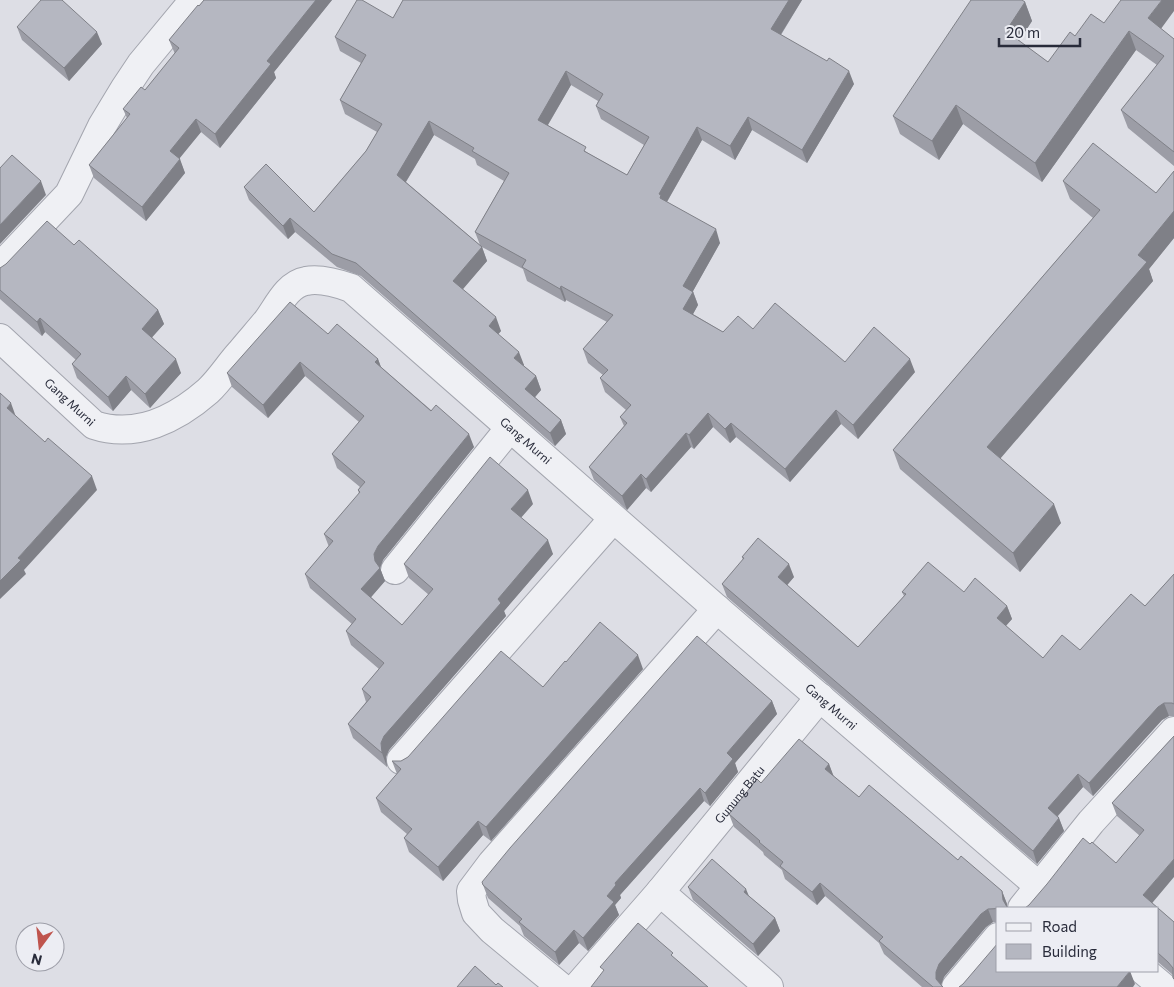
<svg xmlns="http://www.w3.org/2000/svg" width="1174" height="987" font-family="Commissioner,sans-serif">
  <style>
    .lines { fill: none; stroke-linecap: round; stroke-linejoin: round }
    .minor-casing { stroke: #a3a5ae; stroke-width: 30 }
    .minor { stroke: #eff0f4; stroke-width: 28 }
    .wall { fill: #9c9da6; fill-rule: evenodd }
    .shaded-wall { fill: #7f8087 }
    .building { fill: #b5b7c1; stroke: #7f8087; fill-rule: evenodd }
    .labels { text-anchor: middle; stroke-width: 4; stroke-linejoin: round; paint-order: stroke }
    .street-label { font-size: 12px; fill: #282b3a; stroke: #ecedf3 }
  </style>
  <rect width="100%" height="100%" fill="#dddee5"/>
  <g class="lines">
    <g class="minor-casing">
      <g id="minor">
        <path d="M 0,267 L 69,194 L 102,126 L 125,88 L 141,64 L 194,0"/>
        <path id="s1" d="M 0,338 L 94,425 C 136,439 176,419 208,391 C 220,380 229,365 240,353 C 249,342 258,332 267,321 C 277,308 287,284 306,281 C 320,278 337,283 351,288 L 717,609 L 1040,887"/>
        <path d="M 395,570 L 509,429"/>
        <path d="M 401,760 L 613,519"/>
        <path d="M 660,892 L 769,987"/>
        <path d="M 1022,908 L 1091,822 L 1174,731"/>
        <path d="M 1144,971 L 1163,987"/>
        <path d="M 561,987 L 492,930 L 476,913 L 472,900 L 471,891 L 492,863 L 717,609"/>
        <path id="s2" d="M 577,987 L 660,892 L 820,697"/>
        <path d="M 956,987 L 998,937"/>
      </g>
    </g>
    <use href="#minor" class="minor"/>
  </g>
  <path class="wall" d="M 204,0 L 332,0 L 274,72 L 276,78 L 220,148 L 201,132 L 179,158 L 185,173 L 146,221 L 94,178 L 89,165 L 127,118 L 123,109 L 145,90 L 175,54 L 169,40 Z
    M 403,0 L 802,0 L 781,35 L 854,84 L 807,163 L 752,130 L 735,160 L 702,140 L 667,202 L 720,243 L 693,291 L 698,305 L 693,314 L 723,332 L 753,329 L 845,362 L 915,372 L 858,439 L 841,424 L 790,482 L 736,437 L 730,443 L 713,427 L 694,449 L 691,447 L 651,492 L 646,488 L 627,510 L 594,480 L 589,467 L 624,426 L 620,417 L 626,410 L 605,392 L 600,378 L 603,375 L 588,363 L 583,349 L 607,322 L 566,300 L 565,302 L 527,281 L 523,269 L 482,247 L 487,261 L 462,289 L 501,331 L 498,334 L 524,365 L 524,366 L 536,376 L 541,390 L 535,397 L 561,420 L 566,434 L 555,446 L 361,276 L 337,267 L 295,232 L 288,239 L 249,200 L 244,187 L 314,212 L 366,151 L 377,132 L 345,114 L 340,100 L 361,63 L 340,51 L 335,37 L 393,18 ZM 571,85 L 598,101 L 596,106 L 601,119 L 644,145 L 627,175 L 588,153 L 548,125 ZM 434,135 L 475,159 L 477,165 L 504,181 L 475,232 L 480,245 L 406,182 Z
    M 1025,2 L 1032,21 L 1019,41 L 1048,62 L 1075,36 L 1104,23 L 1161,29 L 1174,39 L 1174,166 L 1128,128 L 1121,110 L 1157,65 L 1136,50 L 1042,182 L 963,124 L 939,160 L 900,134 L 893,116 Z
    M 17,27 L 102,44 L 69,81 L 22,40 Z
    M 1174,171 L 1174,238 L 1149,269 L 1153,281 L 1000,458 L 1061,523 L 1020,572 L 900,469 L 893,450 L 1093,218 L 1070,199 L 1063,181 L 1156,193 Z
    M 74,245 L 158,310 L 164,324 L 152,337 L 181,373 L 150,408 L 131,390 L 113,411 L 77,378 L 72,364 L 76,360 L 45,332 L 42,336 L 0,299 L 0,268 Z
    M 328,334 L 378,359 L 381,367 L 474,447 L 383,560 L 380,568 L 385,581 L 371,597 L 402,625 L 429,595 L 409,578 L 404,564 L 533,504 L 521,518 L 553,554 L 504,611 L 506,616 L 389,750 L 386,757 L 387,767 L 353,738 L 348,724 L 366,702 L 362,689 L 379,669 L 351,645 L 346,631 L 352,624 L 310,588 L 305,574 L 329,547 L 324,534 L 359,494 L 358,490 L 360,487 L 337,468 L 332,454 L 359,422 L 305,376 L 268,418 L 232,387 L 227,373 Z
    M 742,557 L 794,577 L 787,585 L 858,647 L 904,596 L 902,592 L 964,592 L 1007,606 L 1012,619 L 1006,626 L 1043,658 L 1080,650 L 1145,606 L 1174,574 L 1174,716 L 1169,716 L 1162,720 L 1093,796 L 1083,787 L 1058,816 L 1064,831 L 1037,864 L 727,597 L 722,584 L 743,560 Z
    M 566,662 L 643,669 L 491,841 L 483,835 L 443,881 L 409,852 L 404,838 L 407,834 L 381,812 L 376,798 L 397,774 L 392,761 L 401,761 L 543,687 Z
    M 772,701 L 777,714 L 735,763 L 738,772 L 710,806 L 704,801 L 620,895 L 621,898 L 615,905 L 619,915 L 588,951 L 579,943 L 559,965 L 524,936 L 520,926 L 488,898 L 483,885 Z
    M 1174,736 L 1152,903 L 1174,922 L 1174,981 L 1173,975 L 1158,962 L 1158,908 L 1029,905 L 1090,844 L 1116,863 L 1140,836 L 1117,816 L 1112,803 Z
    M 829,764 L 833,776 L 859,797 L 958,860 L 1002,891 L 1007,904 L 1007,907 L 998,908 L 998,922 L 993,922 L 986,927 L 944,977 L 941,985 L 943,987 L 922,987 L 884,954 L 879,943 L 825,896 L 817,905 L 785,879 L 782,870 L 764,855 L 763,852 L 734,827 L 729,814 L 761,783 Z
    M 688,887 L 749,896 L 775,918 L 780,931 L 758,956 L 693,900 Z"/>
  <path class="shaded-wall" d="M 316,0 L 332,0 L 274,72 L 276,78 L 220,148 L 215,134 L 267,61 Z
    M 789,0 L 802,0 L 776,42 L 771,29 Z
    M 1162,0 L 1174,0 L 1174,11 L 1155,37 L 1148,18 Z
    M 1025,2 L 1032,21 L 1013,50 L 1006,31 Z
    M 1129,31 L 1136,50 L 1042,182 L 1035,163 Z
    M 97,32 L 102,44 L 69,81 L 64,68 Z
    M 566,71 L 571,85 L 543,133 L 538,120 Z
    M 849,71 L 854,84 L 807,163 L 802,150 Z
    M 956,105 L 963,124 L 939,160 L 932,141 Z
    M 748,117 L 752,130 L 735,160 L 730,146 Z
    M 196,119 L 201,132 L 175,164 L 170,151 Z
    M 429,121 L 434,135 L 402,188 L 397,175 Z
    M 697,127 L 702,140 L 665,205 L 660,198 L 659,194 Z
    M 180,159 L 185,173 L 146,221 L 142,207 Z
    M 41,181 L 46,195 L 0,244 L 0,225 Z
    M 1174,211 L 1174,238 L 1149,269 L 1153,281 L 994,466 L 987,447 L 1138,255 Z
    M 290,218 L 295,232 L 288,239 L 283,226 Z
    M 716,229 L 720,243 L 688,300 L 683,286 Z
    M 482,247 L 487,261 L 458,295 L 453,281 Z
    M 561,286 L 566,300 L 565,302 L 560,289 Z
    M 693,292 L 698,305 L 688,323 L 683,309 Z
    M 158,310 L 164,324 L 147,343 L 142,329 Z
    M 496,317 L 501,331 L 494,339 L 489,326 Z
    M 40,318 L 45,332 L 42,336 L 37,322 Z
    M 519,352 L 524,365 L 519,371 L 514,358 Z
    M 176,359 L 181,373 L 150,408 L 145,394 Z
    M 378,359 L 383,373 L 375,362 Z
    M 910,359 L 915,372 L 858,439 L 853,425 Z
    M 300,362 L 305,376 L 268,418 L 263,405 Z
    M 126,376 L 131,390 L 113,411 L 108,397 Z
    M 536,376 L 541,390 L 530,403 L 525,389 Z
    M 11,403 L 16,417 L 7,408 Z
    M 836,410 L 841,424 L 790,482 L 785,469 Z
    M 708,413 L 713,427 L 694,449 L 689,435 Z
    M 561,420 L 566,434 L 555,446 L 550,433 Z
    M 731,423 L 736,437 L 730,443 L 725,429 Z
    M 686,433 L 691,447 L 651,492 L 646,479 Z
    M 469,434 L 474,447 L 383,560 L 380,568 L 385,581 L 366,603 L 361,589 L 375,561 L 374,554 L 378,546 Z
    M 641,474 L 646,488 L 627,510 L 622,496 Z
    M 92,476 L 97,490 L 24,570 L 26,574 L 0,599 L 0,581 L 18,558 Z
    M 528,490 L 533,504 L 516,523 L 511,509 Z
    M 1054,504 L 1061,523 L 1020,572 L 1013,553 Z
    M 548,540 L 553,554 L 504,611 L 506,616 L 389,750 L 386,757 L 387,767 L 382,753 L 381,743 L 384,736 L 498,599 Z
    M 789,564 L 794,577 L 783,590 L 778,577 Z
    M 1007,606 L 1012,619 L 1001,631 L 997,618 Z
    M 638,655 L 643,669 L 491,841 L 486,827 Z
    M 772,701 L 777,714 L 735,763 L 738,772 L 710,806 L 705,793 L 727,753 Z
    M 1164,703 L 1169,716 L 1162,720 L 1093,796 L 1089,783 L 1158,707 Z
    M 829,764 L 834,777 L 825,769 Z
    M 1078,774 L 1083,787 L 1053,821 L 1048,808 Z
    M 700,788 L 704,801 L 620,895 L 621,898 L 615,905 L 619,915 L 588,951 L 583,938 L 615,883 Z
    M 1059,818 L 1064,831 L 1037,864 L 1033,851 Z
    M 478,821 L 483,835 L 443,881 L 438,867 Z
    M 1174,859 L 1174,877 L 1148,908 L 1143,895 Z
    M 820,883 L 825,896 L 817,905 L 812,892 Z
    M 746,889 L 751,901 L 744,892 Z
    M 1002,891 L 1007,904 L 1007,908 L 1003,900 Z
    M 988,909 L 993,922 L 986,927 L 944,977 L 941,985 L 936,979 L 936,972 L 939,964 L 981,914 Z
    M 775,918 L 780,931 L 758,956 L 753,944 Z
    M 574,930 L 579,943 L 559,965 L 555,952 Z
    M 1130,971 L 1135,984 L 1133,987 L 1117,987 Z"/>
  <path class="building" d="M 41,0 L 62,0 L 97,32 L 64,68 L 17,27 Z
    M 204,0 L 316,0 L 267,61 L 271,64 L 215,134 L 196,119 L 170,151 L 180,159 L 142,207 L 89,165 L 130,114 L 123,109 L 141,87 L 145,90 L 179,48 L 169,40 L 198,5 L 199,6 Z
    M 357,0 L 362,0 L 393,18 L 403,0 L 789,0 L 771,29 L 827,61 L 829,58 L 849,71 L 802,150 L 748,117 L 730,146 L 697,127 L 659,194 L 661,195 L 660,198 L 716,229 L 683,286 L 693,292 L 683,309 L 723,332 L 738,316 L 753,329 L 775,303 L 845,362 L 874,327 L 910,359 L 853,425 L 836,410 L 785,469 L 731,423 L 725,429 L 708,413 L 689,435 L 686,433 L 646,479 L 641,474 L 622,496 L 589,467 L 627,423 L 620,417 L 631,405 L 600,378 L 608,370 L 583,349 L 613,315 L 561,286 L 560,289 L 522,267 L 526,260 L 475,232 L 509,173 L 472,151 L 474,148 L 429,121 L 397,175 L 482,247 L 453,281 L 496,317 L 489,326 L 519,352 L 514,358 L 536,376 L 525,389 L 561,420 L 550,433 L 356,263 L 332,254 L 290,218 L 283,226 L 244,187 L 266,164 L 314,212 L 366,151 L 382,124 L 340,100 L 366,55 L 335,37 ZM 566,71 L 603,94 L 596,106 L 649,137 L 627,175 L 584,151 L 586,147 L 538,120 Z
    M 971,0 L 1022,0 L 1025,2 L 1006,31 L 1048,62 L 1070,32 L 1075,36 L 1091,14 L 1104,23 L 1121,0 L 1162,0 L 1148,18 L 1174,39 L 1174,152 L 1121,110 L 1164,56 L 1129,31 L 1035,163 L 956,105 L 932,141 L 893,116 Z
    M 1093,143 L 1156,193 L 1174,171 L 1174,211 L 1138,255 L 1147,262 L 987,447 L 1054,504 L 1013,553 L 893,450 L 1100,210 L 1063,181 Z
    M 12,155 L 41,181 L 0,225 L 0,168 Z
    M 47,221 L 74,245 L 79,240 L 158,310 L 142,329 L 176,359 L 145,394 L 126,376 L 108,397 L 72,364 L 81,354 L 40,318 L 37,322 L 0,290 L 0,268 L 6,264 Z
    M 290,302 L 328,334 L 337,324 L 378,359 L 375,362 L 431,411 L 436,405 L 469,434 L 378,546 L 374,554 L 375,561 L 380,568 L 361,589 L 402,625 L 433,589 L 404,564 L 490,457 L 528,490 L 511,509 L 548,540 L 498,599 L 501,603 L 384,736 L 381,743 L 382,753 L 348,724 L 371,697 L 362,689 L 384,663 L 346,631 L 356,619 L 305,574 L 333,541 L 324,534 L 360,492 L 358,490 L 365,482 L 332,454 L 364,416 L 300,362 L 263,405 L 227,373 Z
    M 0,393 L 11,403 L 7,408 L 45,442 L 48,438 L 92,476 L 18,558 L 21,560 L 0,581 Z
    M 758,538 L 789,564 L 778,577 L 858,647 L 906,594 L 902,592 L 928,562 L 964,592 L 975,578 L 1007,606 L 997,618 L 1043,658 L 1062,635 L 1080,650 L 1131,594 L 1145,606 L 1174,574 L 1174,704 L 1172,703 L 1164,703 L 1158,707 L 1089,783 L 1078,774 L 1048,808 L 1059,818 L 1033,851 L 722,584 L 744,558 L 742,557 Z
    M 600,622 L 638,655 L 486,827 L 478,821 L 438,867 L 404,838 L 412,829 L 376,798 L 401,769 L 392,761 L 401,761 L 408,757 L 501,651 L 543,687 L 565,661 L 566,662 Z
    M 697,636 L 772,701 L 727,753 L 733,759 L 705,793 L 700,788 L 615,883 L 616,885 L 607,896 L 614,902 L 583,938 L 574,930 L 555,952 L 519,922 L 522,919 L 483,885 L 482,882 L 510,848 Z
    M 1174,736 L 1174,859 L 1143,895 L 1174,922 L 1174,979 L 1173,978 L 1173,968 L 1168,962 L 1158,953 L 1158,908 L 1025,908 L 1029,905 L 1047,884 L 1083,838 L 1090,844 L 1092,842 L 1116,863 L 1144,830 L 1112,803 Z
    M 799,739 L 829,764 L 825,769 L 859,797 L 869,785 L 958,860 L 961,856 L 1002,891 L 1003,900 L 1007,907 L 1010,908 L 988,909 L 981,914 L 939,964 L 936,972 L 936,979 L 942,986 L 943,987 L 933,987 L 879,941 L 883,937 L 820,883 L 812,892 L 780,866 L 783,862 L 759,842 L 760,841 L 729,814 L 757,779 L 761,783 Z
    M 712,859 L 746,889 L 744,892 L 775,918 L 753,944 L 688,887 Z
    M 638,923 L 673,953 L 671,955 L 708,987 L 591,987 L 604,970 L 600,967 Z
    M 998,943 L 998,971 L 1130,971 L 1117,987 L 959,987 L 963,984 Z
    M 475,966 L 496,985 L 498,983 L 503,987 L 457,987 Z"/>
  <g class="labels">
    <g class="street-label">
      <text dy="4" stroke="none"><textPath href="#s1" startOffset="95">Gang Murni</textPath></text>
      <text dy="4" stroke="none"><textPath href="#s1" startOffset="680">Gang Murni</textPath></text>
      <text dy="4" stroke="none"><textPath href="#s1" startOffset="1085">Gang Murni</textPath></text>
      <text dy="4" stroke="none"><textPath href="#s2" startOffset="252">Gunung Batu</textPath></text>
    </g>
  </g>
  <rect x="996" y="907" width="162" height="65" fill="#ecedf3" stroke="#9e9fa9"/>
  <rect x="1006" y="923" width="25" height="8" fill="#eff0f4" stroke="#9e9fa9"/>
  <text x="1042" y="932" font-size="15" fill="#282b3a">Road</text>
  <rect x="1006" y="944" width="25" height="15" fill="#b5b7c1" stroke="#9e9fa9"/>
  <text x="1042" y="957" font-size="15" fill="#282b3a">Building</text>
  <g transform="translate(40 947) rotate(195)"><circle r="24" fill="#ecedf3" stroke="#9e9fa9"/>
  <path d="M0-4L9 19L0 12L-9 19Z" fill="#bf544d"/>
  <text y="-8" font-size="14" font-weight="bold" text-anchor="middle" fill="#282b3a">N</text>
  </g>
  <path d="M999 38v8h81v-8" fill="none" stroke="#282b3a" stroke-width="2.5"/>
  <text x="1006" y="38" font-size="15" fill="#282b3a" stroke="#ecedf3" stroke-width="4" paint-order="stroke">20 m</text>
</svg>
